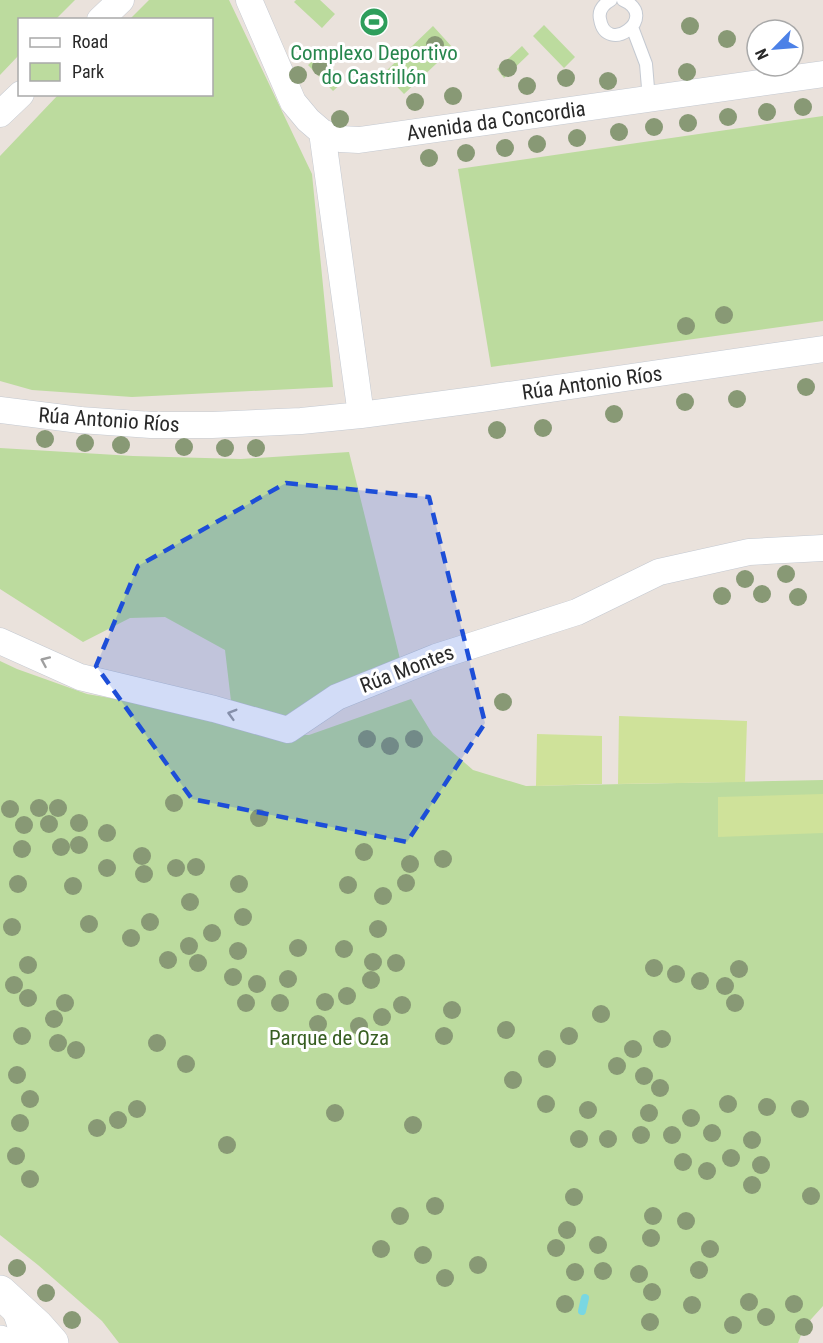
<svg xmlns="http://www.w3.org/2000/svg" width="823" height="1343" font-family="'Roboto Condensed',sans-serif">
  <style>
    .green { fill: #bcdb9e }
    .pitch { fill: #cfe29a }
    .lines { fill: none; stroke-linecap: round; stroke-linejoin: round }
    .stream { stroke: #79d7e2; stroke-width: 8 }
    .lane-casing { stroke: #c4c9d1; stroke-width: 14 }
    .street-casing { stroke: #c4c9d1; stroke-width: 27 }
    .secondary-casing { stroke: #c4c9d1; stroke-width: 34 }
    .lane { stroke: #fff; stroke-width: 12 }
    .street { stroke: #fff; stroke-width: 26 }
    .secondary { stroke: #fff; stroke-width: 33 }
    .tree { fill: #889975 }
    .oneway { stroke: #9f9f9f }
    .marked { fill: #1d4ed8; fill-opacity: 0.2; stroke: #1d4ed8; stroke-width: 4.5; stroke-dasharray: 12 8; stroke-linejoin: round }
    .labels { text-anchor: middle; stroke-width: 6; stroke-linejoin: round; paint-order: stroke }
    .leisure-label { font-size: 21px; fill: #27864d; stroke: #fff }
    .street-label { font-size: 21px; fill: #292929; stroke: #fff }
    .park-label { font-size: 21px; fill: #375e21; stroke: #fff }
  </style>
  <rect width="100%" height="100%" fill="#eae2dc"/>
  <path class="green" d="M 0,0 L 75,0 L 56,19 L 20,20 L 19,55 L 0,75 Z
    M 149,0 L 229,0 L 312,174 L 333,387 L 132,397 L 32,390 L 0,381 L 0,156 L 58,95 L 212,94 L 212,20 L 130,19 Z
    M 296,0 L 320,0 L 335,14 L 322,28 L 294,2 Z
    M 544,25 L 575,57 L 564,68 L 533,36 Z
    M 433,26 L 453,48 L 404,94 L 384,73 Z
    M 522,46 L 529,54 L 504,78 L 497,69 Z
    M 320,54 L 344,81 L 333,91 L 308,65 Z
    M 823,116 L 823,321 L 491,367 L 458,169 Z
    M 0,448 L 133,456 L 241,459 L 349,452 L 401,663 L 285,719 L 231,701 L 225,650 L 165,617 L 130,618 L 83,642 L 0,589 Z
    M 0,661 L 17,669 L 87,694 L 209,715 L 256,734 L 309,735 L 411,699 L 433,735 L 473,770 L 526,786 L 823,780 L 823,1306 L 804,1327 L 798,1343 L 119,1343 L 102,1321 L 38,1265 L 0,1235 Z"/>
  <path class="pitch" d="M 619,716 L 747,721 L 745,782 L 618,784 Z
    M 537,734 L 602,736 L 602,784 L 536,786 Z
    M 823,794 L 823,833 L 718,837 L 718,797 Z"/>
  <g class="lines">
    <path class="stream" d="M 582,1311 L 585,1298"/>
    <g class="lane-casing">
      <path id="lane" d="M 611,0 C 604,4 598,10 600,19 C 606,57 661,17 623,0
        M 632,27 L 646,64 L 649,100"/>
    </g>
    <g class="street-casing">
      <path id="street" d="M 249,0 L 293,102 L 308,120 L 322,132 L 340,139 L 359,140 L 823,74
        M 100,20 L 121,0
        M 0,114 L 21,94
        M 322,132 L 361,415
        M 0,410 L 80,420 L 151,425 L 212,425 L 301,421 L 361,415 L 481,399 L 823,349
        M 0,641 L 80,677 L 214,709 L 288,730 L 337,697 L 436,657 L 577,612 L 659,572 L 749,552 L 823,548
        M 12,1303 C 18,1317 23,1328 21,1343"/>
    </g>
    <g class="secondary-casing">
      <path id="secondary" d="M 0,1292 L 37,1326 L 52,1343
        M 0,1342 L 1,1343"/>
    </g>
    <use href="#lane" class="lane"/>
    <use href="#street" class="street"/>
    <use href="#secondary" class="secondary"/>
  </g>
  <g class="tree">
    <circle cx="690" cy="26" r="9"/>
    <circle cx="727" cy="39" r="9"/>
    <circle cx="435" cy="45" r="9"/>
    <circle cx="321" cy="67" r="9"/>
    <circle cx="508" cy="68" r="9"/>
    <circle cx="687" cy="72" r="9"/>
    <circle cx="298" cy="75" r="9"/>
    <circle cx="566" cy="78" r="9"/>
    <circle cx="608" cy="81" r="9"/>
    <circle cx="527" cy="86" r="9"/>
    <circle cx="453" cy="96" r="9"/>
    <circle cx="415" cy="102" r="9"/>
    <circle cx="803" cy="107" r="9"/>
    <circle cx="767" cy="112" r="9"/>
    <circle cx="728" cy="117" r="9"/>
    <circle cx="340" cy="119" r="9"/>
    <circle cx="688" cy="123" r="9"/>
    <circle cx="654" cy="127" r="9"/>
    <circle cx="619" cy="132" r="9"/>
    <circle cx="577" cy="138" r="9"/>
    <circle cx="537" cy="144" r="9"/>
    <circle cx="505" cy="148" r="9"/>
    <circle cx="466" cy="153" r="9"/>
    <circle cx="429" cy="158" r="9"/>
    <circle cx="724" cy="315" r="9"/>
    <circle cx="686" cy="326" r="9"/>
    <circle cx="806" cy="387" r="9"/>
    <circle cx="737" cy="399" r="9"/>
    <circle cx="685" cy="402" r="9"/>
    <circle cx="614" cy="414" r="9"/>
    <circle cx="543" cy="428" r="9"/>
    <circle cx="497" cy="430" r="9"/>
    <circle cx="45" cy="439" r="9"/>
    <circle cx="85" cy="443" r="9"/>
    <circle cx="121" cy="445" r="9"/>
    <circle cx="184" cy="447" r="9"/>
    <circle cx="225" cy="448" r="9"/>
    <circle cx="256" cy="448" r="9"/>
    <circle cx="786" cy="574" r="9"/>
    <circle cx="745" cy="579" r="9"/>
    <circle cx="762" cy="594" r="9"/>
    <circle cx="722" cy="596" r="9"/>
    <circle cx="798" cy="597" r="9"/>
    <circle cx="503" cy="702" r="9"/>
    <circle cx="367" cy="739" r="9"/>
    <circle cx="414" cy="739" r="9"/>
    <circle cx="390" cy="746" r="9"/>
    <circle cx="174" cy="803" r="9"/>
    <circle cx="39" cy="808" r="9"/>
    <circle cx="58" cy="808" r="9"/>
    <circle cx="10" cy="809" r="9"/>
    <circle cx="259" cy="818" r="9"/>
    <circle cx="79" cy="823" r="9"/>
    <circle cx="49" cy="824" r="9"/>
    <circle cx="24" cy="825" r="9"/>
    <circle cx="107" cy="833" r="9"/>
    <circle cx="79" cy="845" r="9"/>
    <circle cx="61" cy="847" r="9"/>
    <circle cx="22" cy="849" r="9"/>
    <circle cx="364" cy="852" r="9"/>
    <circle cx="142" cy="856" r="9"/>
    <circle cx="443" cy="859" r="9"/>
    <circle cx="410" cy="864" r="9"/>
    <circle cx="196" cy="867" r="9"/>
    <circle cx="107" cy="868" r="9"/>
    <circle cx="176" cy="868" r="9"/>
    <circle cx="144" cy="874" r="9"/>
    <circle cx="406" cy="883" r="9"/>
    <circle cx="18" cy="884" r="9"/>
    <circle cx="239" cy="884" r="9"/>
    <circle cx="348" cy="885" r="9"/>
    <circle cx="73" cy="886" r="9"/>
    <circle cx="383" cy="896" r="9"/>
    <circle cx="190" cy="902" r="9"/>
    <circle cx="243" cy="917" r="9"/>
    <circle cx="150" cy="922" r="9"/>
    <circle cx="89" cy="924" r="9"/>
    <circle cx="12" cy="927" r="9"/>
    <circle cx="378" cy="929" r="9"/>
    <circle cx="212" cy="933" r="9"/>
    <circle cx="131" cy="938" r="9"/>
    <circle cx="189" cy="946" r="9"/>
    <circle cx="298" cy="948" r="9"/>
    <circle cx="344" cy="949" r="9"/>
    <circle cx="238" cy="951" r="9"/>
    <circle cx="168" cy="960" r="9"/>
    <circle cx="373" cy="962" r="9"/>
    <circle cx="198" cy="963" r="9"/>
    <circle cx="396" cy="963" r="9"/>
    <circle cx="28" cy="965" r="9"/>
    <circle cx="654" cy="968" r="9"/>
    <circle cx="739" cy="969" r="9"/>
    <circle cx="676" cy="974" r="9"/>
    <circle cx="233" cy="977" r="9"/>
    <circle cx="288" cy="979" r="9"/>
    <circle cx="371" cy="980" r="9"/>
    <circle cx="700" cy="981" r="9"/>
    <circle cx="257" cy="984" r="9"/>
    <circle cx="14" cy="985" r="9"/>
    <circle cx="725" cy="986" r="9"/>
    <circle cx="347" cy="996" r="9"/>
    <circle cx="28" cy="998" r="9"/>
    <circle cx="325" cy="1002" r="9"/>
    <circle cx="65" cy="1003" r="9"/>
    <circle cx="246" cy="1003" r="9"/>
    <circle cx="280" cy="1003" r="9"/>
    <circle cx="735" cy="1003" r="9"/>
    <circle cx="402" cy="1005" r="9"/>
    <circle cx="452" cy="1010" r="9"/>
    <circle cx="601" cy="1014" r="9"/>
    <circle cx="382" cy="1017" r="9"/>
    <circle cx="54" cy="1019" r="9"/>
    <circle cx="318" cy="1024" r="9"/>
    <circle cx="359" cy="1026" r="9"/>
    <circle cx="506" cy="1030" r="9"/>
    <circle cx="22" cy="1036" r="9"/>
    <circle cx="444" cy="1036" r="9"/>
    <circle cx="569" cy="1036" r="9"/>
    <circle cx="662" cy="1039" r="9"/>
    <circle cx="58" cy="1043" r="9"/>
    <circle cx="157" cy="1043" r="9"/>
    <circle cx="633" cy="1049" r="9"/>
    <circle cx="76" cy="1050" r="9"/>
    <circle cx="547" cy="1059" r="9"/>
    <circle cx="186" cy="1064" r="9"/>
    <circle cx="617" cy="1066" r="9"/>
    <circle cx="17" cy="1075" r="9"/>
    <circle cx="644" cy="1076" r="9"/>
    <circle cx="513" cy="1080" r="9"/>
    <circle cx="660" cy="1088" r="9"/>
    <circle cx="30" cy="1099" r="9"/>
    <circle cx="546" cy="1104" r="9"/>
    <circle cx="728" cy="1104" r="9"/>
    <circle cx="767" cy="1107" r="9"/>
    <circle cx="137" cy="1109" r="9"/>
    <circle cx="800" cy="1109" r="9"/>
    <circle cx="588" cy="1110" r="9"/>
    <circle cx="335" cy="1113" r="9"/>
    <circle cx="649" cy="1113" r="9"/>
    <circle cx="691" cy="1118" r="9"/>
    <circle cx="118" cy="1120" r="9"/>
    <circle cx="20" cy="1123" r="9"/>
    <circle cx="413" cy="1125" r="9"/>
    <circle cx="97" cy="1128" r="9"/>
    <circle cx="712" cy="1133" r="9"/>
    <circle cx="641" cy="1135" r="9"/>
    <circle cx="672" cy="1135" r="9"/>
    <circle cx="579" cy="1139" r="9"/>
    <circle cx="608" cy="1139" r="9"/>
    <circle cx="752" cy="1140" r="9"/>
    <circle cx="227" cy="1145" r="9"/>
    <circle cx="16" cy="1156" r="9"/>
    <circle cx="731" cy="1158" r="9"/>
    <circle cx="683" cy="1162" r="9"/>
    <circle cx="761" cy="1165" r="9"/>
    <circle cx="707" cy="1171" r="9"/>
    <circle cx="30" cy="1179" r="9"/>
    <circle cx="752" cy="1185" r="9"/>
    <circle cx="811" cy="1196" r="9"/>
    <circle cx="574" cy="1197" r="9"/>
    <circle cx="435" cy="1206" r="9"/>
    <circle cx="400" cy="1216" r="9"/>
    <circle cx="653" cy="1216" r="9"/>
    <circle cx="686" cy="1221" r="9"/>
    <circle cx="567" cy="1230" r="9"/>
    <circle cx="651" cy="1238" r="9"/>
    <circle cx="598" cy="1245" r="9"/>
    <circle cx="556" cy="1248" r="9"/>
    <circle cx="381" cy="1249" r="9"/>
    <circle cx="710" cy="1249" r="9"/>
    <circle cx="423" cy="1255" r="9"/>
    <circle cx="478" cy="1265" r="9"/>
    <circle cx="17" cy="1268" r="9"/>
    <circle cx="699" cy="1270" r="9"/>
    <circle cx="603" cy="1271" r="9"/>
    <circle cx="575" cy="1272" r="9"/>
    <circle cx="639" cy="1274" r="9"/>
    <circle cx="445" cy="1278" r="9"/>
    <circle cx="652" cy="1292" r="9"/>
    <circle cx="46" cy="1293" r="9"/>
    <circle cx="749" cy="1302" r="9"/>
    <circle cx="565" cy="1304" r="9"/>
    <circle cx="794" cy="1304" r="9"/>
    <circle cx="692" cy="1305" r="9"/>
    <circle cx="766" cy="1317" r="9"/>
    <circle cx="72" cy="1320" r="9"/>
    <circle cx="650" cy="1322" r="9"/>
    <circle cx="733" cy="1325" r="9"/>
    <circle cx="804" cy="1327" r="9"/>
  </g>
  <defs><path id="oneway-chevron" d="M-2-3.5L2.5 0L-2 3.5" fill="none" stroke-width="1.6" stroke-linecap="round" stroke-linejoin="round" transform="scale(1.5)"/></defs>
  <g class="oneway">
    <use href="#oneway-chevron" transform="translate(45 661) rotate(-156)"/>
    <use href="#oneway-chevron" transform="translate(232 714) rotate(-164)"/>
  </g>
  <path class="marked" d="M 286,483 L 429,497 L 485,723 L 407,842 L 192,799 L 96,666 L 138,566 Z"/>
  <defs>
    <g id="stadium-disc" transform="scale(1.5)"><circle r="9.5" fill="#2e9e5b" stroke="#fff"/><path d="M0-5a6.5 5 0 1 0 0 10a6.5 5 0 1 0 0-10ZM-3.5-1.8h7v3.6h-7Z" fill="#fff"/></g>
  </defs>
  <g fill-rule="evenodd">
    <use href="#stadium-disc" x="374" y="22"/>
  </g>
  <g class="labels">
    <g class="leisure-label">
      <text x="374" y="60">Complexo Deportivo<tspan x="374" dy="24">do Castrillón</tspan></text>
    </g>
    <g class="street-label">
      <text transform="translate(496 121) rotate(-8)" y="7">Avenida da Concordia</text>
      <text transform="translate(592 383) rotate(-8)" y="7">Rúa Antonio Ríos</text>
      <text transform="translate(109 420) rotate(4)" y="7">Rúa Antonio Ríos</text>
      <text transform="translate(407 669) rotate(-21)" y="7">Rúa Montes</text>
    </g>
    <g class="park-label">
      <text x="329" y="1045">Parque de Oza</text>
    </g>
  </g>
  <rect x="18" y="18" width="195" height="78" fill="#ffffff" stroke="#a9a9a9" stroke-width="1.5"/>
  <rect x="30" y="38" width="30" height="9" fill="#ffffff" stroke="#a9a9a9" stroke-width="1.5"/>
  <text x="72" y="48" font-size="18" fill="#292929">Road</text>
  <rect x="30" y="63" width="30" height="18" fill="#bcdb9e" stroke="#a9a9a9" stroke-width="1.5"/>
  <text x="72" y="78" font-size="18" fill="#292929">Park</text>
  <g transform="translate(775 48) rotate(245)"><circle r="28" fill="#ffffff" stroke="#a9a9a9" stroke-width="1.5"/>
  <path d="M0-4.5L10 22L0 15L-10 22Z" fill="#4c81e7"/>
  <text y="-9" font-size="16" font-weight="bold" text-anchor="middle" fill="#292929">N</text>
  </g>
</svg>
